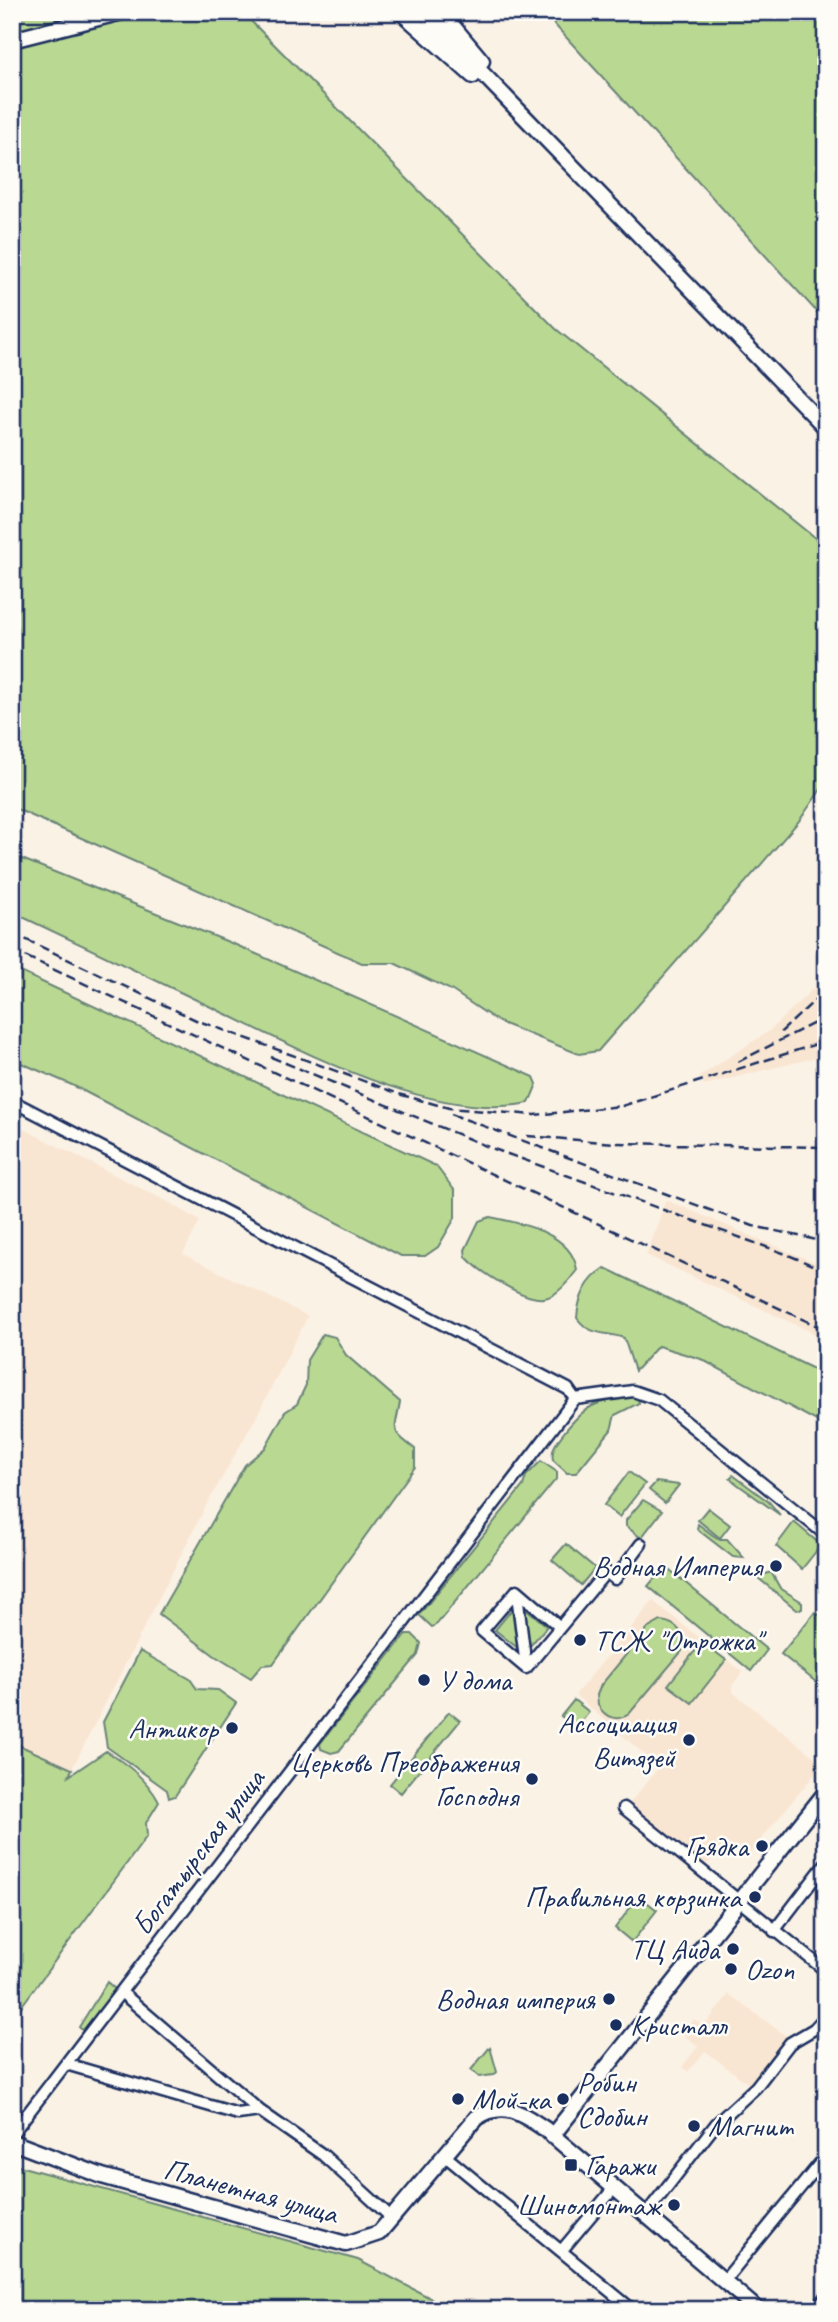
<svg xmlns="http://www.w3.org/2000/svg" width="838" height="2322" font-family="Caveat,sans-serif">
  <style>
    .built { fill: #f9e6d2 }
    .green { fill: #b9d992; stroke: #6a8478; stroke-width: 2 }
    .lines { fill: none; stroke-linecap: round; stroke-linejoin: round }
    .street-casing { stroke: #1b2f5e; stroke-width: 15 }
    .secondary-casing { stroke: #1b2f5e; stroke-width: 19 }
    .street { stroke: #fdfcf7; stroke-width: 10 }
    .secondary { stroke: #fdfcf7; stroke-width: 14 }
    .rail { stroke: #1b2f5e; stroke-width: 2.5; stroke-dasharray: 10 5; stroke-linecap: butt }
    .poi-dot { fill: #1b2f5e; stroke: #fdfcf7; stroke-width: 2.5 }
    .labels { text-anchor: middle; stroke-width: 5; stroke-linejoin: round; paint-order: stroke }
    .poi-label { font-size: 30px; fill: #1b2f5e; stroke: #fdfcf7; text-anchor: end }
    .street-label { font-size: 30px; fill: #1b2f5e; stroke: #fdfcf7 }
  </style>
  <rect width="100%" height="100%" fill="#fbf2e6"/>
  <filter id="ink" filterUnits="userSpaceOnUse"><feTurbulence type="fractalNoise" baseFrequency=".0143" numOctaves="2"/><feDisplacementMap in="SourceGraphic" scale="14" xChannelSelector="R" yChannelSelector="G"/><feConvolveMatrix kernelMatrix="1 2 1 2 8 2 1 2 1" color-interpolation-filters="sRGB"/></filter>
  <g filter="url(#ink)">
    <path class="built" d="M 826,976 L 826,1055 L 704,1085 L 700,1076 L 769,1031 Z
      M 12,1123 L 174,1205 L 200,1221 L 183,1254 L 308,1316 L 257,1416 L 206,1506 L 72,1769 L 12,1742 Z
      M 666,1200 L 826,1267 L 826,1339 L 646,1255 Z
      M 653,1601 L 743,1672 L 732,1686 L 733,1692 L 823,1764 L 746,1858 L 726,1842 L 705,1867 L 629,1804 L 659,1767 L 575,1695 Z
      M 729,1994 L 789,2038 L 751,2086 L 705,2051 L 688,2072 L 682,2067 L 698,2046 L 682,2034 L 694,2019 L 704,2026 Z"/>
    <path class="green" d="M 25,12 L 242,12 L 556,329 L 826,547 L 826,782 L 799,821 L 598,1051 L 579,1054 L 499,1022 L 451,990 L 394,963 L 362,963 L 12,807 L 12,759 L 19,751 L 18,739 L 12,728 L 12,28 Z
      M 544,12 L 826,12 L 826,322 L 543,12 Z
      M 12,855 L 236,945 L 534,1077 L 537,1084 L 529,1103 C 431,1123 296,1047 209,1006 C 143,974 78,943 12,912 Z
      M 12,968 L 436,1166 L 455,1191 L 455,1218 L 438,1247 L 425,1256 L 401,1256 L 72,1085 L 12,1059 Z
      M 490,1217 C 521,1223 572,1233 577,1270 C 570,1280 556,1297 544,1298 C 524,1301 479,1271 466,1257 L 465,1250 L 479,1221 Z
      M 605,1268 L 826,1375 L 826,1426 L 701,1359 L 658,1346 L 635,1371 L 624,1338 C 605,1331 591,1337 577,1318 C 578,1298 587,1279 605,1268 Z
      M 323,1334 L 335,1337 L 346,1355 L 400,1402 C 395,1432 389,1430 415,1449 L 415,1467 L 273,1664 L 262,1665 L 251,1678 L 215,1656 L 159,1614 L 245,1465 L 265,1448 L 285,1412 L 297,1404 L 306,1385 L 307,1360 Z
      M 632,1397 L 638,1398 L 639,1403 L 615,1415 L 611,1430 L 576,1473 L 567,1473 L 553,1460 C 551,1449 556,1443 562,1435 C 585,1405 595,1401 632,1397 Z
      M 541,1461 L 557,1472 L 557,1478 L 437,1624 L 432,1627 L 419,1615 L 523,1486 L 526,1476 Z
      M 629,1472 L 645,1484 L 619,1517 L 604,1505 Z
      M 733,1475 L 769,1502 L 780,1515 L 733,1481 L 730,1478 Z
      M 656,1482 L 679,1485 L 665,1503 L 649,1490 Z
      M 643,1500 L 662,1511 L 641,1538 L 626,1526 L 626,1520 Z
      M 708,1508 L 730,1525 L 720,1538 L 698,1520 Z
      M 794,1522 L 821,1545 L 802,1569 L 776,1546 Z
      M 698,1524 L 718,1539 L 727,1539 L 744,1558 L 733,1557 L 697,1529 Z
      M 566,1544 L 595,1568 L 581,1585 L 552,1560 Z
      M 665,1566 L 767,1650 L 751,1671 L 648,1586 Z
      M 771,1572 L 780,1588 L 802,1602 L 802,1609 L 797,1610 L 757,1577 Z
      M 518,1602 L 547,1626 L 524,1653 L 495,1630 Z
      M 815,1612 L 826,1620 L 826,1690 L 781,1654 Z
      M 661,1621 C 678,1623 686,1634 682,1651 L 629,1714 C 617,1722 605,1718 598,1705 L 597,1695 L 601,1685 L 647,1629 Z
      M 406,1634 L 412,1634 L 421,1643 L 418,1655 L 339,1751 L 331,1753 L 321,1749 L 320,1744 Z
      M 702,1642 L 726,1660 L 692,1703 L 668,1685 Z
      M 140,1651 L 190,1679 L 197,1689 L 218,1690 L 236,1703 L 175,1796 L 169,1798 L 167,1790 L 107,1747 L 103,1722 Z
      M 574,1700 L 589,1712 L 576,1728 L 561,1716 Z
      M 449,1712 L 460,1721 L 401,1793 L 390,1784 Z
      M 12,1742 L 72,1769 L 69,1776 L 106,1751 C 128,1765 147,1779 159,1802 L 146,1823 L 147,1836 L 12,2019 Z
      M 639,1896 L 657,1910 L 632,1942 L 615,1928 Z
      M 107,1982 L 116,1990 L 86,2029 L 82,2030 L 79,2027 Z
      M 490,2047 L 497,2072 L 493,2075 L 479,2077 L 471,2070 Z
      M 12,2164 L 358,2260 L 453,2310 L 12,2310 Z"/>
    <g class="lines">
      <g class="street-casing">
        <path id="street" d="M 12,1101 L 568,1389 L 575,1399
          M 575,1399 L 633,1391 L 659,1400 L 826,1535
          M 523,1595 L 518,1602 L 526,1667
          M 560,1627 L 517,1590 L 482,1631 L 526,1668 L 606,1572 L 615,1579 L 641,1544
          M 624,1808 L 826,1971
          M 774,1931 L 826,1863
          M 121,1992 L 260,2111
          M 66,2064 L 238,2114 L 260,2111 L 323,2155 L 393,2219
          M 12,2134 L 575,1399
          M 444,2155 L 633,2310
          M 646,2214 L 716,2124 L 756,2087 L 790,2043 L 814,2029 L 826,2016
          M 562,2250 L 614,2188
          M 724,2281 L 826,2156
          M 816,2310 L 826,2297"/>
      </g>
      <g class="secondary-casing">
        <path id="secondary" d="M 401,12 L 473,76
          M 423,12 L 826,428
          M 441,12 L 482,61
          M 12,40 L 122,12
          M 552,2136 L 826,1792
          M 12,2142 L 102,2176 L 346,2244 L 379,2233 L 476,2118 C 503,2100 521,2113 545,2129 L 758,2310"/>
      </g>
      <use href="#street" class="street"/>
      <use href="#secondary" class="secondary"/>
      <path class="rail" d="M 12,933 L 196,1020 L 402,1095 L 449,1108 L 534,1115 L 622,1106 L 826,1041
        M 12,950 L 826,1330
        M 781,1032 L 826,990
        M 271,1057 L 491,1148 L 786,1254 L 826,1271
        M 738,1062 L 826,1017
        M 451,1114 L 753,1226 L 826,1242
        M 527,1136 L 616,1143 L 826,1147"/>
    </g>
  </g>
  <g class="poi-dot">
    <circle cx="776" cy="1566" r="7"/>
    <circle cx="580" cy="1640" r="7"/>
    <circle cx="424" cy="1680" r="7"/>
    <circle cx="232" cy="1728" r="7"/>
    <circle cx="689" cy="1740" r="7"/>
    <circle cx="532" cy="1779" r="7"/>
    <circle cx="762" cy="1846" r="7"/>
    <circle cx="755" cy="1897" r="7"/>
    <circle cx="733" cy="1949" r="7"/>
    <circle cx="731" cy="1969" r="7"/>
    <circle cx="609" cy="1999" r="7"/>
    <circle cx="616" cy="2025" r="7"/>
    <circle cx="458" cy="2099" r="7"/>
    <circle cx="563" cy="2099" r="7"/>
    <circle cx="694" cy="2126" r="7"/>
    <rect x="564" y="2158" width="14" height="14" rx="3.5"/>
    <circle cx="674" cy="2205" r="7"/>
  </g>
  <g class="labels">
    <g class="poi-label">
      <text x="762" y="1576">Водная Империя</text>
      <text x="594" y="1650" text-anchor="start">ТСЖ "Отрожка"</text>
      <text x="438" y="1690" text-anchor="start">У дома</text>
      <text x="675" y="1733">Ассоциация<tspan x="675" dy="34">Витязей</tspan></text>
      <text x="218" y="1738">Антикор</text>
      <text x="518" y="1772">Церковь Преображения<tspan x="518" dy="34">Господня</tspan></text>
      <text x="748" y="1856">Грядка</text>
      <text x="741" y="1907">Правильная корзинка</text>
      <text x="719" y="1959">ТЦ Аида</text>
      <text x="745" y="1979" text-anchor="start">Ozon</text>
      <text x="595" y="2009">Водная империя</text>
      <text x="630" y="2035" text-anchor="start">Кристалл</text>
      <text x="577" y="2092" text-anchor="start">Робин<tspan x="577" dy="34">Сдобин</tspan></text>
      <text x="472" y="2109" text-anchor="start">Мой-ка</text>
      <text x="708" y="2136" text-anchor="start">Магнит</text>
      <text x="585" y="2175" text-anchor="start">Гаражи</text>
      <text x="660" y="2215">Шиномонтаж</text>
    </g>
    <g class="street-label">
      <text transform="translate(198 1852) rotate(-53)" y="10">Богатырская улица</text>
      <text transform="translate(251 2191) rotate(15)" y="10">Планетная улица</text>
    </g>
  </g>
  <rect width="838" height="2322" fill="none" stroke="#fdfcf7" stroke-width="42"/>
  <rect x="21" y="21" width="796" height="2280" fill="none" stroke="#1b2f5e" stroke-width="2.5" filter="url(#ink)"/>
</svg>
